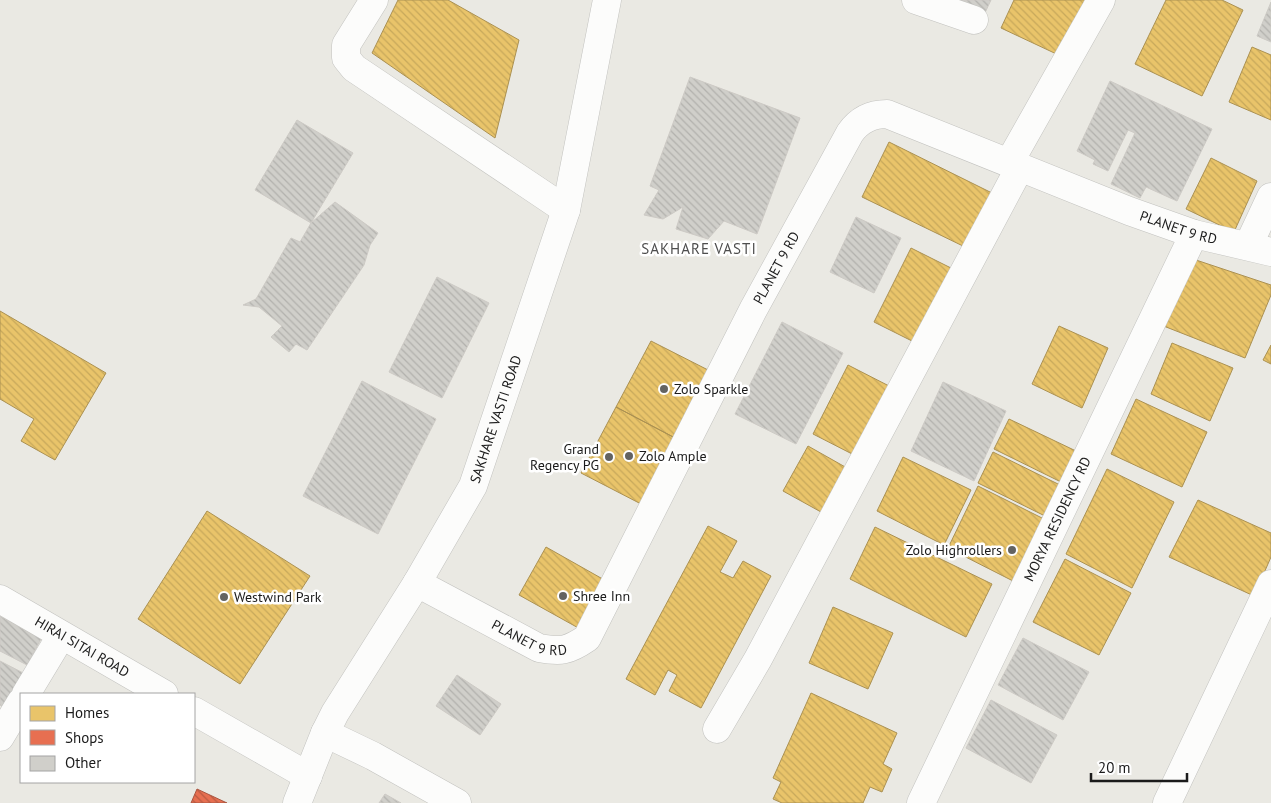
<svg xmlns="http://www.w3.org/2000/svg" width="1271" height="803" font-family="'PT Sans',sans-serif">
  <style>
    .homes { fill: url(#homes-back-hatch); stroke: #ab9152 }
    .shops { fill: url(#shops-back-hatch); stroke: #aa5641 }
    .building { fill: url(#building-back-hatch); stroke: #cdcac5 }
    .lines { fill: none; stroke-linecap: round; stroke-linejoin: round }
    .minor-casing { stroke: #c2c2bf; stroke-width: 29 }
    .minor { stroke: #fcfcfb; stroke-width: 28 }
    .poi-dot { fill: #636361; stroke: #fff; stroke-width: 2 }
    .labels { text-anchor: middle; stroke-width: 5; stroke-linejoin: round; paint-order: stroke }
    .street-label { font-size: 14px; fill: #1b1b1b; stroke: #fff }
    .poi-label { font-size: 14px; fill: #1b1b1b; stroke: #fff; text-anchor: start }
    .neighbourhood-label { font-size: 15px; letter-spacing: 1px; fill: #4e4e4e; stroke: #fff }
  </style>
  <defs>
    <pattern id="homes-back-hatch" width="6" height="6" patternUnits="userSpaceOnUse" patternTransform="scale(1.25)"><rect width="6" height="6" fill="#e9c46a"/><path d="M-1 5l2 2M0 0l6 6M5-1l2 2" fill="none" stroke="#c7a85b"/></pattern>
    <pattern id="shops-back-hatch" width="6" height="6" patternUnits="userSpaceOnUse" patternTransform="scale(1.25)"><rect width="6" height="6" fill="#e76f51"/><path d="M-1 5l2 2M0 0l6 6M5-1l2 2" fill="none" stroke="#ba5a42"/></pattern>
    <pattern id="building-back-hatch" width="6" height="6" patternUnits="userSpaceOnUse" patternTransform="scale(1.25)"><rect width="6" height="6" fill="#d0cfca"/><path d="M-1 5l2 2M0 0l6 6M5-1l2 2" fill="none" stroke="#b2b1ad"/></pattern>
  </defs>
  <rect width="100%" height="100%" fill="#eae9e3"/>
  <path class="homes" d="M 398,0 L 448,0 L 519,40 L 495,138 L 372,53 Z
    M 1014,0 L 1092,0 L 1065,58 L 1001,28 Z
    M 1166,0 L 1222,0 L 1243,10 L 1202,96 L 1135,64 Z
    M 1252,47 L 1271,55 L 1271,120 L 1229,102 Z
    M 889,142 L 992,193 L 965,247 L 862,197 Z
    M 1211,158 L 1257,181 L 1234,232 L 1186,209 Z
    M 911,248 L 957,271 L 920,345 L 874,322 Z
    M 1196,260 L 1271,285 L 1271,295 L 1245,358 L 1161,325 Z
    M 0,311 L 106,373 L 55,460 L 21,441 L 34,419 L 0,399 Z
    M 1059,326 L 1108,348 L 1082,408 L 1032,384 Z
    M 651,341 L 712,372 L 677,439 L 616,407 Z
    M 1172,343 L 1233,368 L 1210,421 L 1151,394 Z
    M 1271,345 L 1271,364 L 1263,360 Z
    M 848,365 L 893,388 L 858,457 L 813,434 Z
    M 1136,399 L 1207,432 L 1182,487 L 1111,454 Z
    M 616,407 L 677,439 L 643,505 L 581,473 Z
    M 1009,419 L 1076,451 L 1061,482 L 994,449 Z
    M 808,446 L 847,468 L 821,512 L 783,491 Z
    M 993,452 L 1060,485 L 1045,516 L 978,483 Z
    M 903,457 L 971,490 L 944,545 L 877,511 Z
    M 1107,469 L 1174,502 L 1132,588 L 1066,554 Z
    M 978,486 L 1044,519 L 1015,582 L 948,548 Z
    M 1198,500 L 1271,533 L 1271,557 L 1254,596 L 1169,557 Z
    M 207,511 L 310,576 L 240,684 L 138,619 Z
    M 708,526 L 737,541 L 720,572 L 733,578 L 743,561 L 771,576 L 701,708 L 669,691 L 677,675 L 668,670 L 655,695 L 626,679 Z
    M 875,527 L 992,584 L 966,637 L 850,579 Z
    M 546,547 L 608,582 L 582,630 L 519,595 Z
    M 1065,559 L 1131,593 L 1099,655 L 1033,622 Z
    M 833,607 L 893,633 L 868,689 L 809,663 Z
    M 811,693 L 897,733 L 883,764 L 892,769 L 882,792 L 870,787 L 863,803 L 782,803 L 773,799 L 781,782 L 773,778 Z"/>
  <path class="shops" d="M 197,789 L 227,803 L 191,803 Z"/>
  <path class="building" d="M 948,0 L 991,0 L 983,17 Z
    M 1271,2 L 1271,42 L 1257,36 Z
    M 690,77 L 800,118 L 757,234 L 724,221 L 708,239 L 676,229 L 683,207 L 663,219 L 644,215 L 659,190 L 650,186 Z
    M 1110,81 L 1212,129 L 1177,201 L 1146,187 L 1140,198 L 1111,184 L 1135,133 L 1128,130 L 1108,171 L 1093,164 L 1095,160 L 1077,151 Z
    M 297,120 L 353,153 L 311,223 L 255,190 Z
    M 335,202 L 378,233 L 370,245 L 364,265 L 307,350 L 296,344 L 289,352 L 271,337 L 282,326 L 259,307 L 243,305 L 256,299 L 291,238 L 300,242 L 311,223 Z
    M 856,217 L 901,238 L 874,293 L 830,272 Z
    M 437,277 L 489,303 L 442,398 L 389,372 Z
    M 782,322 L 843,353 L 796,444 L 735,414 Z
    M 362,381 L 436,419 L 378,534 L 303,496 Z
    M 943,382 L 1006,411 L 974,481 L 911,451 Z
    M 0,616 L 41,639 L 27,665 L 0,651 Z
    M 1023,638 L 1089,672 L 1063,720 L 998,685 Z
    M 0,661 L 29,676 L 10,711 L 0,705 Z
    M 457,675 L 501,704 L 480,735 L 436,706 Z
    M 991,700 L 1057,735 L 1031,783 L 966,748 Z
    M 385,794 L 401,803 L 379,803 Z"/>
  <g class="lines">
    <g class="minor-casing">
      <g id="minor">
        <path d="M 374,0 L 346,45 L 346,58 L 354,68 L 566,210"/>
        <path d="M 916,0 L 974,20"/>
        <path d="M 1009,163 L 1101,0"/>
        <path d="M 1248,246 L 1271,197"/>
        <path id="s1" d="M 417,583 L 539,648 C 561,652 568,651 587,638 L 753,310 L 850,133 C 859,120 871,114 887,114 L 1129,211 L 1194,234 L 1271,252"/>
        <path id="s2" d="M 0,599 L 164,694"/>
        <path d="M 26,694 L 61,636"/>
        <path d="M 194,711 L 308,776"/>
        <path d="M 717,729 L 758,659 L 1020,167"/>
        <path d="M 325,733 L 373,756 L 457,803"/>
        <path d="M 0,737 L 21,702"/>
        <path id="s3" d="M 297,803 L 325,733 L 335,713 L 417,583 L 473,486 L 566,210 L 607,0"/>
        <path id="s4" d="M 921,803 L 1194,234"/>
        <path d="M 1167,803 L 1271,584"/>
      </g>
    </g>
    <use href="#minor" class="minor"/>
  </g>
  <g class="poi-dot">
    <circle cx="664" cy="389" r="5"/>
    <circle cx="629" cy="456" r="5"/>
    <circle cx="609" cy="457" r="5"/>
    <circle cx="1012" cy="550" r="5"/>
    <circle cx="563" cy="596" r="5"/>
    <circle cx="224" cy="597" r="5"/>
  </g>
  <g class="labels">
    <g class="street-label">
      <text dy="5" stroke="none"><textPath href="#s1" startOffset="1115">PLANET 9 RD</textPath></text>
      <text dy="5" stroke="none"><textPath href="#s1" startOffset="605">PLANET 9 RD</textPath></text>
      <text dy="5" stroke="none"><textPath href="#s3" startOffset="434">SAKHARE VASTI ROAD</textPath></text>
      <text dy="5" stroke="none"><textPath href="#s4" startOffset="315">MORYA RESIDENCY RD</textPath></text>
      <text dy="5" stroke="none"><textPath href="#s1" startOffset="126">PLANET 9 RD</textPath></text>
      <text dy="5" stroke="none"><textPath href="#s2" startOffset="95">HIRAI SITAI ROAD</textPath></text>
    </g>
    <g class="poi-label">
      <text x="674" y="394">Zolo Sparkle</text>
      <text x="599" y="454" text-anchor="end">Grand<tspan x="599" dy="16">Regency PG</tspan></text>
      <text x="639" y="461">Zolo Ample</text>
      <text x="1002" y="555" text-anchor="end">Zolo Highrollers</text>
      <text x="573" y="601">Shree Inn</text>
      <text x="234" y="602">Westwind Park</text>
    </g>
    <g class="neighbourhood-label">
      <text x="699" y="254">SAKHARE VASTI</text>
    </g>
  </g>
  <rect x="20" y="693" width="175" height="90" fill="#ffffff" stroke="#a4a4a4"/>
  <rect x="30" y="706" width="25" height="15" fill="#e9c46a" stroke="#a4a4a4"/>
  <text x="65" y="718" font-size="15" fill="#1b1b1b">Homes</text>
  <rect x="30" y="730" width="25" height="15" fill="#e76f51" stroke="#a4a4a4"/>
  <text x="65" y="743" font-size="15" fill="#1b1b1b">Shops</text>
  <rect x="30" y="756" width="25" height="15" fill="#d0cfca" stroke="#a4a4a4"/>
  <text x="65" y="768" font-size="15" fill="#1b1b1b">Other</text>
  <path d="M1091 773v8h96v-8" fill="none" stroke="#1b1b1b" stroke-width="2.5"/>
  <text x="1098" y="773" font-size="15" fill="#1b1b1b" stroke="#ffffff" stroke-width="4" paint-order="stroke">20 m</text>
</svg>
